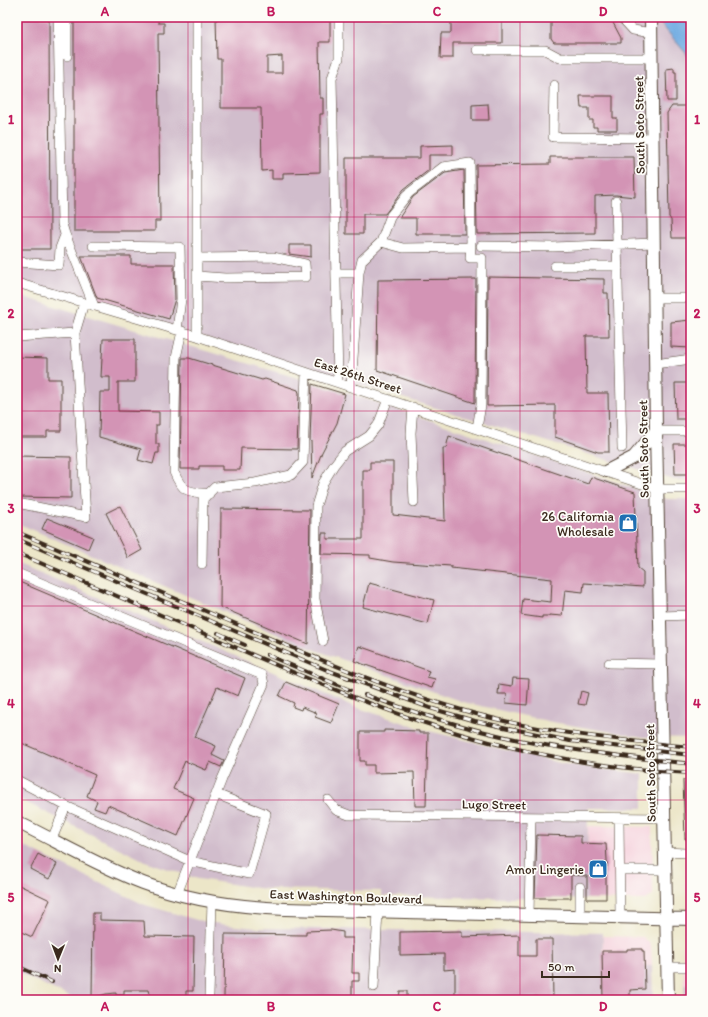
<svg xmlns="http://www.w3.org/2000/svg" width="708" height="1017" font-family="Itim,sans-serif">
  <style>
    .built { fill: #f5cfdb }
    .industrial { fill: #d1bdcc }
    .water { fill: #71ace2; stroke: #566b80 }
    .building { fill: #d394b5; fill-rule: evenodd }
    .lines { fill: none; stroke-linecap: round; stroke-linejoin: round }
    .minor-casing { stroke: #564638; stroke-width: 10 }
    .major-casing { stroke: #564638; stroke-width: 14 }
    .minor { stroke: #fff; stroke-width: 9 }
    .major { stroke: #fff; stroke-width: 12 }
    .rail-casing { stroke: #3b2a1e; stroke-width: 4 }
    .rail { stroke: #fdfcf7; stroke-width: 2.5; stroke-dasharray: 8; stroke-linecap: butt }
    .grid { fill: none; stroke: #c2185b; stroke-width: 1; stroke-opacity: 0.55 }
    .labels { text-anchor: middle; stroke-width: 3.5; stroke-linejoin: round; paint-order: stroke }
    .street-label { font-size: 13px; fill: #3b2a1e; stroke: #fdfcf7 }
    .poi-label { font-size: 13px; fill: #3b2a1e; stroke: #fdfcf7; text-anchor: end }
    .neatline { fill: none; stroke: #c2185b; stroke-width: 1.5 }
    .grid-label { font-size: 13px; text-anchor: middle; font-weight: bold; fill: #c2185b }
  </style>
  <rect width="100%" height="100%" fill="#fdfcf7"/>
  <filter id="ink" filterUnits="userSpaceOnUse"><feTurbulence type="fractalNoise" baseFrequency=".025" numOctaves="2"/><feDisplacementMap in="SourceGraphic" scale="8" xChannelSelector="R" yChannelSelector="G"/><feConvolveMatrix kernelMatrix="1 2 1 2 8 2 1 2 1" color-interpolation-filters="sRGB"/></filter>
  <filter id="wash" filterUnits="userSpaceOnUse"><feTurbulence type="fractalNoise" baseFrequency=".012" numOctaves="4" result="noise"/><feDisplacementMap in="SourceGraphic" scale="16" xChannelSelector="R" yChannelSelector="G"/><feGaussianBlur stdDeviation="0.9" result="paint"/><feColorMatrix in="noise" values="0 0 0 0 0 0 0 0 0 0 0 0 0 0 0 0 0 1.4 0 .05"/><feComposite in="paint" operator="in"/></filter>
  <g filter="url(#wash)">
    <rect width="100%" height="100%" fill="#ece6c8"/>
    <path class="built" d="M 588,826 L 652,827 L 653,895 L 646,900 L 587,899 Z
      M 685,836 L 691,836 L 691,898 L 686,891 Z
      M 603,936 L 643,937 L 651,945 L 652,966 L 602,965 Z
      M 689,939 L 691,939 L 691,984 L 684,985 L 683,945 Z"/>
    <path class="industrial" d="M 17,17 L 691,17 L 691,480 L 674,480 L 17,281 Z
      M 17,295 L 351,394 L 667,499 L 691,499 L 691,738 L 643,737 L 552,722 L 463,702 L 307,647 L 17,523 Z
      M 17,563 L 355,707 L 429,731 L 497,748 L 564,764 L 643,774 L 643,808 L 588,808 L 587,899 L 381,896 L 381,891 L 264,889 L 198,879 L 145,861 L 17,798 Z
      M 17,843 L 145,905 L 197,920 L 227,925 L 256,928 L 603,933 L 602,965 L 652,966 L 653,1000 L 144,1000 L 72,998 L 17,972 Z
      M 691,984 L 691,1000 L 685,1000 L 684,985 Z"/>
    <path class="water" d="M 655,17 L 691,17 L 691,59 Z"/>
    <g id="blocks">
      <path class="building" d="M 17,17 L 49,17 L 50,249 L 17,249 Z
        M 74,17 L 158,17 L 158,23 L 164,23 L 164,33 L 158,33 L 160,221 L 155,221 L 155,231 L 74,231 Z
        M 216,17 L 330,17 L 330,42 L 319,42 L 320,98 L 323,98 L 323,114 L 320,114 L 320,172 L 283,173 L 283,179 L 272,179 L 272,170 L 262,171 L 261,108 L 221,108 L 221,59 L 217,59 ZM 282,56 L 282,73 L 267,73 L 267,57 Z
        M 458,17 L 502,17 L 502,43 L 453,43 L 453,58 L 440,58 L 441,33 L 451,33 L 451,20 L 458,20 Z
        M 551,17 L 610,17 L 621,38 L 621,43 L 554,43 L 551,39 Z
        M 674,68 L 674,72 L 676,72 L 676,101 L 667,101 L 666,69 Z
        M 580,96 L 613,96 L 613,118 L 617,118 L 617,130 L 597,130 L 597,127 L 593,127 L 593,120 L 589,120 L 589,108 L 581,108 Z
        M 488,104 L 489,120 L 472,120 L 472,105 Z
        M 672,106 L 691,106 L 691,238 L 672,238 L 671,220 L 669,217 L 667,113 Z
        M 453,145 L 453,155 L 429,155 L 429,170 L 404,189 L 385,214 L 363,214 L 363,234 L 346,234 L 346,158 L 420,158 L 420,146 Z
        M 550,157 L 634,157 L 635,197 L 616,195 L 595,196 L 595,233 L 477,234 L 476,165 L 550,164 Z
        M 464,170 L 465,234 L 416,234 L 416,218 L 399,218 L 413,197 L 445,173 Z
        M 289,245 L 311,245 L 311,257 L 289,254 Z
        M 81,256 L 131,256 L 131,264 L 174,264 L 175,299 L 169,319 L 97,298 Z
        M 488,277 L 604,279 L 604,293 L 608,293 L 609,336 L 586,336 L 587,393 L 608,393 L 609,452 L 598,452 L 555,437 L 555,405 L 487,406 Z
        M 476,279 L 475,403 L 377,370 L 378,280 Z
        M 691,320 L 691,348 L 671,347 L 671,322 Z
        M 103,339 L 135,339 L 135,382 L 118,382 L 118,411 L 159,412 L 159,425 L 156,425 L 156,444 L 159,444 L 159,453 L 156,453 L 153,464 L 138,460 L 141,449 L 99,437 L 100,392 L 110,392 L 110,377 L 101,377 Z
        M 17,357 L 48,358 L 48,379 L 61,379 L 61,431 L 47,431 L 47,437 L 17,437 Z
        M 182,358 L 189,358 L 262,380 L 265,379 L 298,390 L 299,393 L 297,449 L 241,448 L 240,470 L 222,470 L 222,466 L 199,466 L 199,469 L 180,469 Z
        M 675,383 L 691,383 L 691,419 L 676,419 Z
        M 312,384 L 345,394 L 337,423 L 322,452 L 312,478 L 311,441 L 310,441 Z
        M 449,436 L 588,484 L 591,477 L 635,492 L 638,568 L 643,572 L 643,587 L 584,583 L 583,592 L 565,590 L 562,616 L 549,615 L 549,616 L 542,616 L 542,618 L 521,615 L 523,599 L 551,602 L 552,579 L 451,568 L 451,566 L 393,562 L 370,558 L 370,555 L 321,554 L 322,533 L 327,533 L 327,539 L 363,539 L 363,470 L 370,470 L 370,462 L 393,462 L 393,515 L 445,521 L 443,448 L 446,448 Z
        M 674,444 L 691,444 L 691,474 L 675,474 Z
        M 17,456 L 71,457 L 71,498 L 17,497 Z
        M 120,506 L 142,550 L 128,558 L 106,513 Z
        M 221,509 L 310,510 L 308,644 L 220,607 Z
        M 47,518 L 93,537 L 88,549 L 42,529 Z
        M 17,581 L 245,678 L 238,696 L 217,687 L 195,737 L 216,746 L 212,755 L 224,761 L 221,767 L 210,762 L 206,770 L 185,761 L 173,789 L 194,798 L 178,836 L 108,805 L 105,812 L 94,808 L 97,801 L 87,796 L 95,775 L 17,741 Z
        M 369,583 L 434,600 L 428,624 L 363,607 Z
        M 359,646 L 429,671 L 427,677 L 435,679 L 432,688 L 354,661 Z
        M 513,678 L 529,679 L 527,705 L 506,703 L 507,694 L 498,694 L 499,684 L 512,686 Z
        M 286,682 L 339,704 L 331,723 L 315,717 L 317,713 L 302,707 L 301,710 L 293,707 L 294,703 L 279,696 Z
        M 581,691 L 588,693 L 585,705 L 578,704 Z
        M 384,730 L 419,731 L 419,733 L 428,733 L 426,806 L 415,806 L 414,772 L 374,773 L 374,765 L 365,765 L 365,761 L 360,761 L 360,732 L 384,732 Z
        M 683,780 L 691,780 L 691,839 L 685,839 Z
        M 537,835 L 581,836 L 581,843 L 606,844 L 607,860 L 607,867 L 606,867 L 606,899 L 587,899 L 587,876 L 571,875 L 571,898 L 535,898 Z
        M 38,854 L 57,864 L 49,879 L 30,869 Z
        M 17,884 L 50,900 L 32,937 L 17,930 Z
        M 93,913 L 100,913 L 100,920 L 144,921 L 145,936 L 194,937 L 193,991 L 186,991 L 186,997 L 163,996 L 151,998 L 149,990 L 124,990 L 124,995 L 116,995 L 116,993 L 106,994 L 92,998 Z
        M 331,930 L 343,932 L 343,938 L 353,938 L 352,973 L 359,973 L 359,981 L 352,981 L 352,1000 L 226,999 L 224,997 L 225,934 L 306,935 L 306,931 Z
        M 462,931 L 462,937 L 519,935 L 519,956 L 536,956 L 536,939 L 552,939 L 553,1000 L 537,1000 L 537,997 L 512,998 L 512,1000 L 455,1000 L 455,969 L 444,970 L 444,954 L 400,955 L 400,932 Z
        M 627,949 L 642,949 L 642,951 L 644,951 L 645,989 L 630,990 L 630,1000 L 603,1000 L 602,951 L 627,951 Z
        M 400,991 L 407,991 L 407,998 L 399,998 Z"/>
    </g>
  </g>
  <g filter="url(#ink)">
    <use href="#blocks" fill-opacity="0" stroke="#564638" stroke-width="1"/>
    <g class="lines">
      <g class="minor-casing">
        <path id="minor" d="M 58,17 L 62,224 L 65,234 L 94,306
          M 621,17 L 633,30 L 652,33
          M 477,50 L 545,50 L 560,58 L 652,58
          M 67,56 L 67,17
          M 554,85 L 553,137 L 653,138
          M 616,201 L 622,448
          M 93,246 L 180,247 L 181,299 L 177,330
          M 481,246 L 553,247 L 654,243
          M 471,247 L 470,258 L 482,258 L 481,405 L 477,428
          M 17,262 L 59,265 L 60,248 L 65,235
          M 555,266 L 618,266
          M 336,273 L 359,273 L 362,260 L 381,242 L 391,215 L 409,193 L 443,167 L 470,163 L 471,247 L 403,248 L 381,242
          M 197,276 L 225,278 L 306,277 L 305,264 L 273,257 L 197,258
          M 17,283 L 197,336 L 657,489 L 691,489
          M 654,298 L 691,298
          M 182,331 L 176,358 L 174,472 C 182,492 188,492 209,494
          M 197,336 L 197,17
          M 17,337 L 75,333
          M 655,364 L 691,359
          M 338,382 L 332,78 L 339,58 L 339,17
          M 351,387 L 359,273
          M 413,407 L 411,433 L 414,502
          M 656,431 L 691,431
          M 17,503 L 86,517 L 75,333 L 84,303
          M 202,564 L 203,499 L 215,487 L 255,483 L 291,475 L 303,462 L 306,372
          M 17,573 L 262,675 L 264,684 L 222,779 L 177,894
          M 661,616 L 691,615
          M 323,641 L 315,599 L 316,506 L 323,483 L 334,465 L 345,451 L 369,436 L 378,425 L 388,399
          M 609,663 L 662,664
          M 17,780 L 66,806 L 190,861 L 249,874 L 266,814 L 216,794
          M 328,800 L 336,810 L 349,815 L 665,818
          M 619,818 L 620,917
          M 52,839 L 66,806
          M 666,852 L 685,853
          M 620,870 L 666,870
          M 529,916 L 531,818
          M 580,916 L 580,887
          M 668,967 L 691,967
          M 374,987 L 378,911
          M 209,995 L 212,902"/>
      </g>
      <g class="major-casing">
        <path id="major" d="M 651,17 L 656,431 L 668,1000
          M 607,471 L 634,457 L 656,431
          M 17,822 C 58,842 99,866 143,883 C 188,900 236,907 285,909 L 691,919"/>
      </g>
      <use href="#minor" class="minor"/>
      <use href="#major" class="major"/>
      <g class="rail-casing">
        <path id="rail" d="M 17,532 C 92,564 167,595 241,626 C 318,659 395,692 476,714 C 546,733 619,740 691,747
          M 17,539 L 327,670 L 430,708 L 475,721 L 570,741 L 691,755
          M 17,553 C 83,581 149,610 214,638 C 278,666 341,694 407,717 C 497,748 595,769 691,773
          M 218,633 L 245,645
          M 267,655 L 350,690
          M 365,695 C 421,715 477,732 534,743 C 586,753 639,758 691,764
          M 17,966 L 52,982
          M 17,998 L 35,1000"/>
      </g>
      <use href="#rail" class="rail"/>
    </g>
  </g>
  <path class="grid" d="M 188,17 L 188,1000M 354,17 L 354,1000M 520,17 L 520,1000M 17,217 L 691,217M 17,411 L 691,411M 17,606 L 691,606M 17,800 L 691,800"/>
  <defs>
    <g id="shop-square" transform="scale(1)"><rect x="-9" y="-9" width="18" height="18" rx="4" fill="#1f6fb2" stroke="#fdfcf7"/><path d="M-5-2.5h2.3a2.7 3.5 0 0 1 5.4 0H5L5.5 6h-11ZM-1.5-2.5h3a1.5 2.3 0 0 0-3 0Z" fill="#fff"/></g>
  </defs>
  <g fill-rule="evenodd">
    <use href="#shop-square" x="628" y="523"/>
    <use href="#shop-square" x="598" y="869"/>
  </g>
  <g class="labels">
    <g class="street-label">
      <text transform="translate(639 125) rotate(-91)" y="5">South Soto Street</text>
      <text transform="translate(358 375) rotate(18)" y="5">East 26th Street</text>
      <text transform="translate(643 449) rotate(-91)" y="5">South Soto Street</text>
      <text transform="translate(650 773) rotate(-91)" y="5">South Soto Street</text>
      <text transform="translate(494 804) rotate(1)" y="5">Lugo Street</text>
      <text transform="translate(346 896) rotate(2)" y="5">East Washington Boulevard</text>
    </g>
    <g class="poi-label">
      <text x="614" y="521">26 California<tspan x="614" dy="15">Wholesale</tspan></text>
      <text x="584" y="874">Amor Lingerie</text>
    </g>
  </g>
  <rect width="708" height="1017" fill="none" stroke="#fdfcf7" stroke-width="44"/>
  <g transform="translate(58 959) rotate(181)" stroke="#fdfcf7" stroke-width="3" paint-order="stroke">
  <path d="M0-3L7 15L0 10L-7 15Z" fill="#3b2a1e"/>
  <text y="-6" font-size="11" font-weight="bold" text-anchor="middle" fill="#3b2a1e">N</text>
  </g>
  <path d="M542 971v6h67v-6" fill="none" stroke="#3b2a1e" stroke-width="2"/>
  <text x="548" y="971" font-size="12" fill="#3b2a1e" stroke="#fdfcf7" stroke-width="3" paint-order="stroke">50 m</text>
  <rect x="22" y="22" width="664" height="973" class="neatline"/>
  <g class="grid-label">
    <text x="105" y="16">A</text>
    <text x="271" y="16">B</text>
    <text x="437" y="16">C</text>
    <text x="603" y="16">D</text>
    <text x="11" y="124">1</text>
    <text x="697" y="124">1</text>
    <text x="11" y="318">2</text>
    <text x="697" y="318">2</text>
    <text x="11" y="513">3</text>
    <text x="697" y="513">3</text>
    <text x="11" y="708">4</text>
    <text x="697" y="708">4</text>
    <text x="11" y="902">5</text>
    <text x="697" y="902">5</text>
    <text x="105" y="1011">A</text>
    <text x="271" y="1011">B</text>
    <text x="437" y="1011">C</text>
    <text x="603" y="1011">D</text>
  </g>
</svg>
